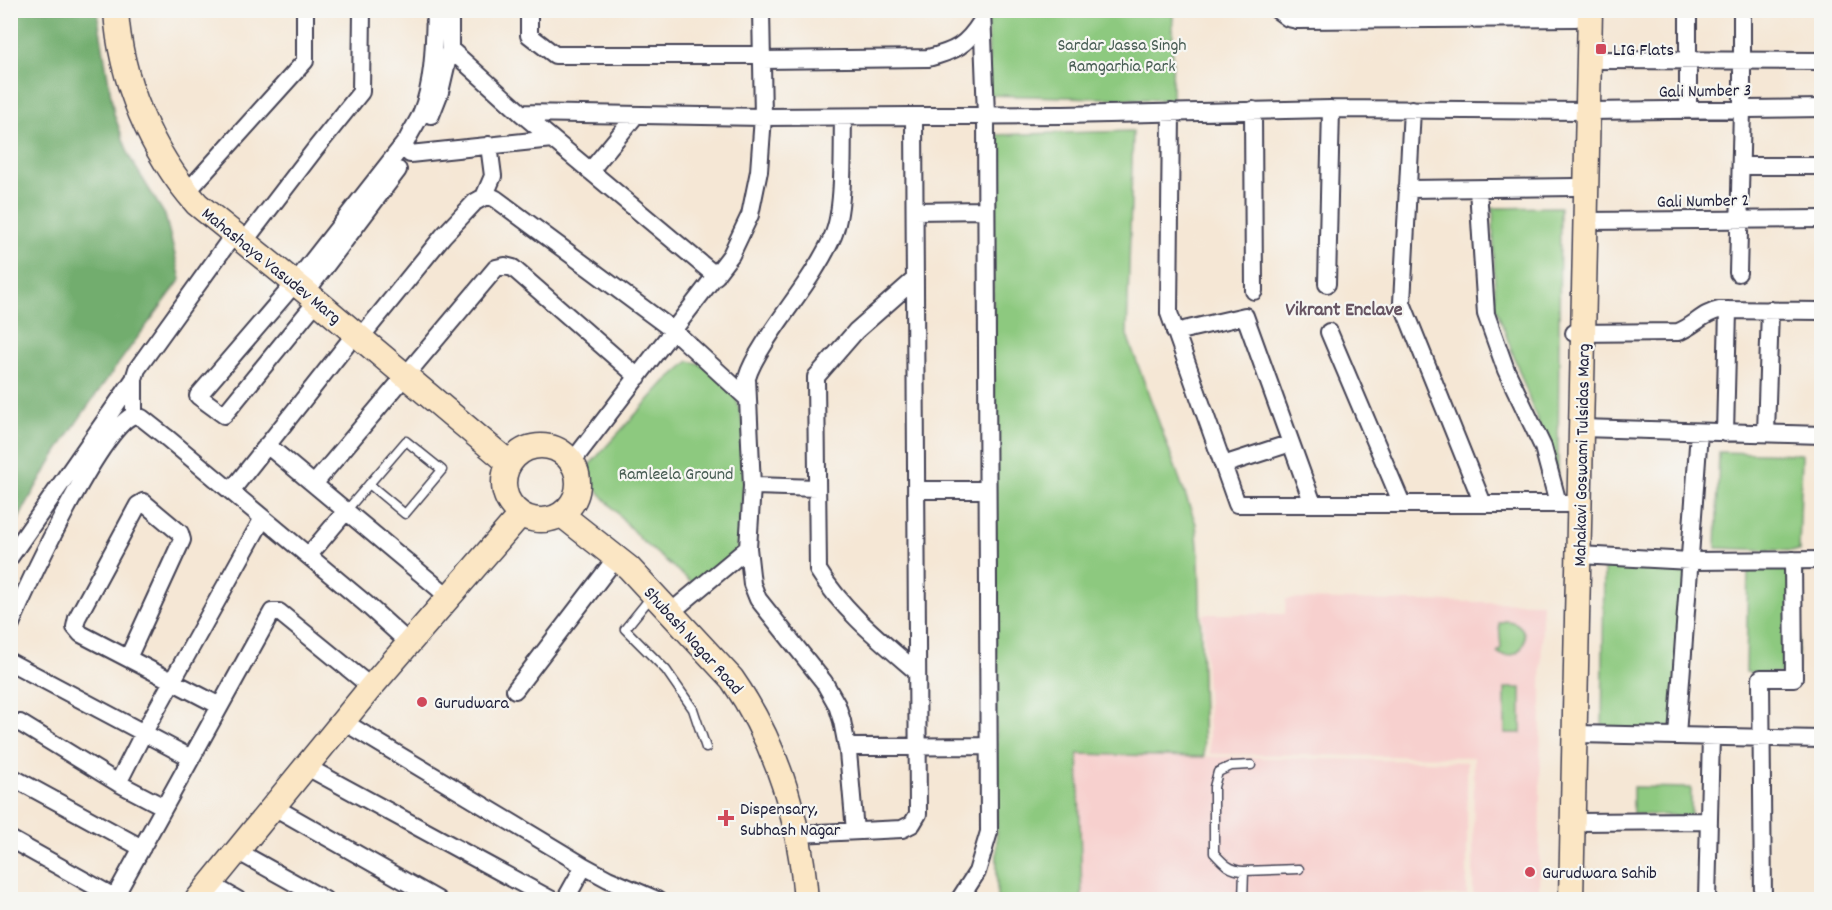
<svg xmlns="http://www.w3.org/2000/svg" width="1832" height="910" font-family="Dekko,sans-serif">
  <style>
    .built { fill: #f7d0ce }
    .green { fill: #8dc97f; stroke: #58765d; stroke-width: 1.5 }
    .forest { fill: #72ad6e; stroke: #4a6854; stroke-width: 1.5 }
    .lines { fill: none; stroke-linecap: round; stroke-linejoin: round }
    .lane-casing { stroke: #424052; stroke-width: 11 }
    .street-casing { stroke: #424052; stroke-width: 20 }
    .secondary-casing { stroke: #424052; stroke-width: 27 }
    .lane { stroke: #fff; stroke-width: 8 }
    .street { stroke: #fff; stroke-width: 16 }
    .secondary { stroke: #fbe6c4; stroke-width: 24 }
    .poi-dot { fill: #d1495b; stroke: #f6f6f2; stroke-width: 2 }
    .labels { text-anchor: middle; stroke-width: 4.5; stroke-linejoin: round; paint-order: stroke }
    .park-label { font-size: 18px; fill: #475c53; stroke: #f6f6f2 }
    .poi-label { font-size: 18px; fill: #22223b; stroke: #f6f6f2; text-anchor: start }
    .street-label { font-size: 18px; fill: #22223b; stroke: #f6f6f2 }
    .neighbourhood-label { font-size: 20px; font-weight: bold; fill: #675563; stroke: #f6f6f2 }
  </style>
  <rect width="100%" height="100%" fill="#f6f6f2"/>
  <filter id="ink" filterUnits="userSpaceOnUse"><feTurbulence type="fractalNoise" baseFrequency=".0167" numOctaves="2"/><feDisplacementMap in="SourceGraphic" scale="12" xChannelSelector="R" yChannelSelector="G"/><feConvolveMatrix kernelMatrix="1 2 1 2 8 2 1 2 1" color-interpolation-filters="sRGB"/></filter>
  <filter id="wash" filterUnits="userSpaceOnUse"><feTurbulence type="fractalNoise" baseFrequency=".008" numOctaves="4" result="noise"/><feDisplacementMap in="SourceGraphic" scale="24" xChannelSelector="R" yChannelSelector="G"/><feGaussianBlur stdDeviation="1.35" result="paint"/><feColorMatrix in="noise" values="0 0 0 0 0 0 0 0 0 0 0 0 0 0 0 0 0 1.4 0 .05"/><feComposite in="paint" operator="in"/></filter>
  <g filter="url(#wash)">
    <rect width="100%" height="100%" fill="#f5e7d5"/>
    <path class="built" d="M 1286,599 L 1542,603 L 1539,895 L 1473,894 L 1474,757 L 1210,754 L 1203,614 L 1285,614 Z
      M 1078,754 L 1467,762 L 1467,896 L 1082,898 Z"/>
    <path class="green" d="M 988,11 L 1173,11 L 1172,100 L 989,95 Z
      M 1133,131 L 1127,335 L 1196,524 L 1199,557 L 1204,757 L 1078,754 L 1082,898 L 997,899 L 992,135 Z
      M 1560,207 L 1558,477 L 1495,305 L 1493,208 Z
      M 689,361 L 710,366 L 736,397 L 744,427 L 747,446 L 737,555 L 697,587 L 641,540 L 582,473 L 665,382 Z
      M 1719,452 L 1802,454 L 1799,551 L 1716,548 Z
      M 1604,564 L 1692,565 L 1687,739 L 1602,739 Z
      M 1748,567 L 1802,570 L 1797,674 L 1746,672 Z
      M 1505,621 C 1537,621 1526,667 1497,653 L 1501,648 L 1499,623 Z
      M 1505,688 L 1521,688 L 1521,733 L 1505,733 Z
      M 1633,787 L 1691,788 L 1691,816 L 1633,814 Z"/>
    <path class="forest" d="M 11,10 L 97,11 L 114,114 L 130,158 L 165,215 L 181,279 C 122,360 53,445 11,535 Z"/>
  </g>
  <g filter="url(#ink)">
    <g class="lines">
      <g class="lane-casing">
        <path id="lane" d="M 346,511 L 406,441 L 442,470 L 405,514 L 369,484
          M 651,597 L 625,629 L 666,670 L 693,709 L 706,748
          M 1244,871 C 1230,871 1223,863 1214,853 L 1214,787 L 1218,772 L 1231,766 L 1251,765
          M 1243,900 L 1244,871 L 1299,869"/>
      </g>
      <g class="street-casing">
        <path id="street" d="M 529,10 L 529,35 L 555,55 L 761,55
          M 1277,10 L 1288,18 L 1297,20 L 1576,18
          M 450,49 L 521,113 L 763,117 L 1063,115 L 1331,109 L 1589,111 L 1822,108
          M 762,60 L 928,58 C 955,51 966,46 981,22
          M 1589,60 L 1822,61
          M 1412,109 L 1402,303 L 1483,504
          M 1253,110 L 1254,291
          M 1688,110 L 1688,10
          M 1171,112 L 1169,313 L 1237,504 L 1580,504
          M 521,113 L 716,276
          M 431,115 L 440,92 L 450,49 L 450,10
          M 843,117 C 842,149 845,208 833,236 C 816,274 788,306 766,341 C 759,352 751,364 747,378 L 752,486 L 748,548 L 752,584 L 758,599 L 824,682 L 837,705 L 842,721 L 848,752 L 855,831
          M 410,154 L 552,139
          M 1741,166 L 1822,166
          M 590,171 L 636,115
          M 1407,189 L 1575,187
          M 1478,189 L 1486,314 L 1506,370 L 1543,447 L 1558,503
          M 187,192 L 305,61 L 305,10
          M 484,197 L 493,176 L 489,145
          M 915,211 L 986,210
          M 1584,221 L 1822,219
          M 244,242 L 316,148 L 361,92 L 362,10
          M 1738,273 L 1742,109 L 1742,10
          M 915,279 L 856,331 L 816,377 L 818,570 C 843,611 881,641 917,672
          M 1327,284 L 1331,109
          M 306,292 L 398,170
          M 317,301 L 224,415 L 198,396 L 295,283 L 407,140 C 411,131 417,123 421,114 C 434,83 434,44 435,10
          M 1175,332 L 1245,316 L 1313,504
          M 1329,332 L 1402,504
          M 1574,333 L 1678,332 C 1693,327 1703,313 1719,310 L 1822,311
          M 361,337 L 443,236 L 475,202 L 484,197 L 492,197 L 496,199 L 674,331 L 748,399
          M 134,415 L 134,379 L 137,369 L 234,234
          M 1581,428 L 1822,435
          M 1725,433 L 1728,310
          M 1766,433 L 1770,310
          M 267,445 L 449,597
          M 572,462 L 731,255 L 750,215 L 759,171 L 763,117 L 761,10
          M 1223,465 L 1291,443
          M 314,484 L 496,268 L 505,266 L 513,268 L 638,377
          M 752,486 L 817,488
          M 916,490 L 987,490
          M 231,491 L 356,333
          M 309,555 L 346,511
          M 1579,555 L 1690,561 L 1822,560
          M 10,557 L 134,379
          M 671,612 L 748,548
          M 10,626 C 26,589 100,427 134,415 L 142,418 L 166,437 L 366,604 L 409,643
          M 128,658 L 182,540 L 180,533 L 143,502 L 138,505 L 77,618 L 75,627 L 81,634 L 220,706
          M 10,662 L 191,758
          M 515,690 L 616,558
          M 344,722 L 584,866 L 608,879 L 657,900
          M 10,724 L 20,723 L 118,783 L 164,807
          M 1576,734 L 1822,739
          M 1677,735 L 1699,432
          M 847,747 L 988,746
          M 307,767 L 552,900
          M 10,776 L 142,848
          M 118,783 L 144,732 L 263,518
          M 274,807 L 438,900
          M 1574,822 L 1709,821
          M 798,834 L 902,829 L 912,824 L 918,814 L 914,117
          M 10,839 L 114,897
          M 237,851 L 325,900
          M 210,884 L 238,900
          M 113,900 L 272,612 L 279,612 L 371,687
          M 565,900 L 584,866
          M 959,900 L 977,872 L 989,832 L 986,115 L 982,10
          M 1707,900 L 1711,736
          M 1763,900 L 1761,678 L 1794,678 L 1793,560"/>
      </g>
      <g class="secondary-casing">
        <path id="secondary" d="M 116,10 C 120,80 151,152 197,204 L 306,292 L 509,463
          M504 483a37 37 0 1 1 74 0a37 37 0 1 1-74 0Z
          M 562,515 L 629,568 L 732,679 C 777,744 800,821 806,900
          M 197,900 L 371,687 L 520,515
          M 1571,900 L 1590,10"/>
      </g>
      <use href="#lane" class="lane"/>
      <use href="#street" class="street"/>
      <use href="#secondary" class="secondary"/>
    </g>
  </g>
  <g class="poi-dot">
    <rect x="1595" y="43" width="12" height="12" rx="3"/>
    <circle cx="422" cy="702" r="6"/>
    <path d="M723 809h6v6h6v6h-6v6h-6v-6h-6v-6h6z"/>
    <circle cx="1530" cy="872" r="6"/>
  </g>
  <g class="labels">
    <g class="park-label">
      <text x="1122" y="50">Sardar Jassa Singh<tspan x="1122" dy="21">Ramgarhia Park</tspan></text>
      <text x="676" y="479">Ramleela Ground</text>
    </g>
    <g class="poi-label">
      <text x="1613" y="55">LIG Flats</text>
      <text x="434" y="708">Gurudwara</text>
      <text x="740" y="814">Dispensary,<tspan x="740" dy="21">Subhash Nagar</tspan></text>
      <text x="1542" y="878">Gurudwara Sahib</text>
    </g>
    <g class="street-label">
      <text transform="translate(1705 90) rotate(-1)" y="6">Gali Number 3</text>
      <text transform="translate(1703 200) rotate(-1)" y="6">Gali Number 2</text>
      <text transform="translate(272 265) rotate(39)" y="6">Mahashaya Vasudev Marg</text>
      <text transform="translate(1581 455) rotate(-89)" y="6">Mahakavi Goswami Tulsidas Marg</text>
      <text transform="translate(694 640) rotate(48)" y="6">Shubash Nagar Road</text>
    </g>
    <g class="neighbourhood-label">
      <text x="1344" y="315">Vikrant Enclave</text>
    </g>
  </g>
  <rect width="1832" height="910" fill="none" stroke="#f6f6f2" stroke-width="36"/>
</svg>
